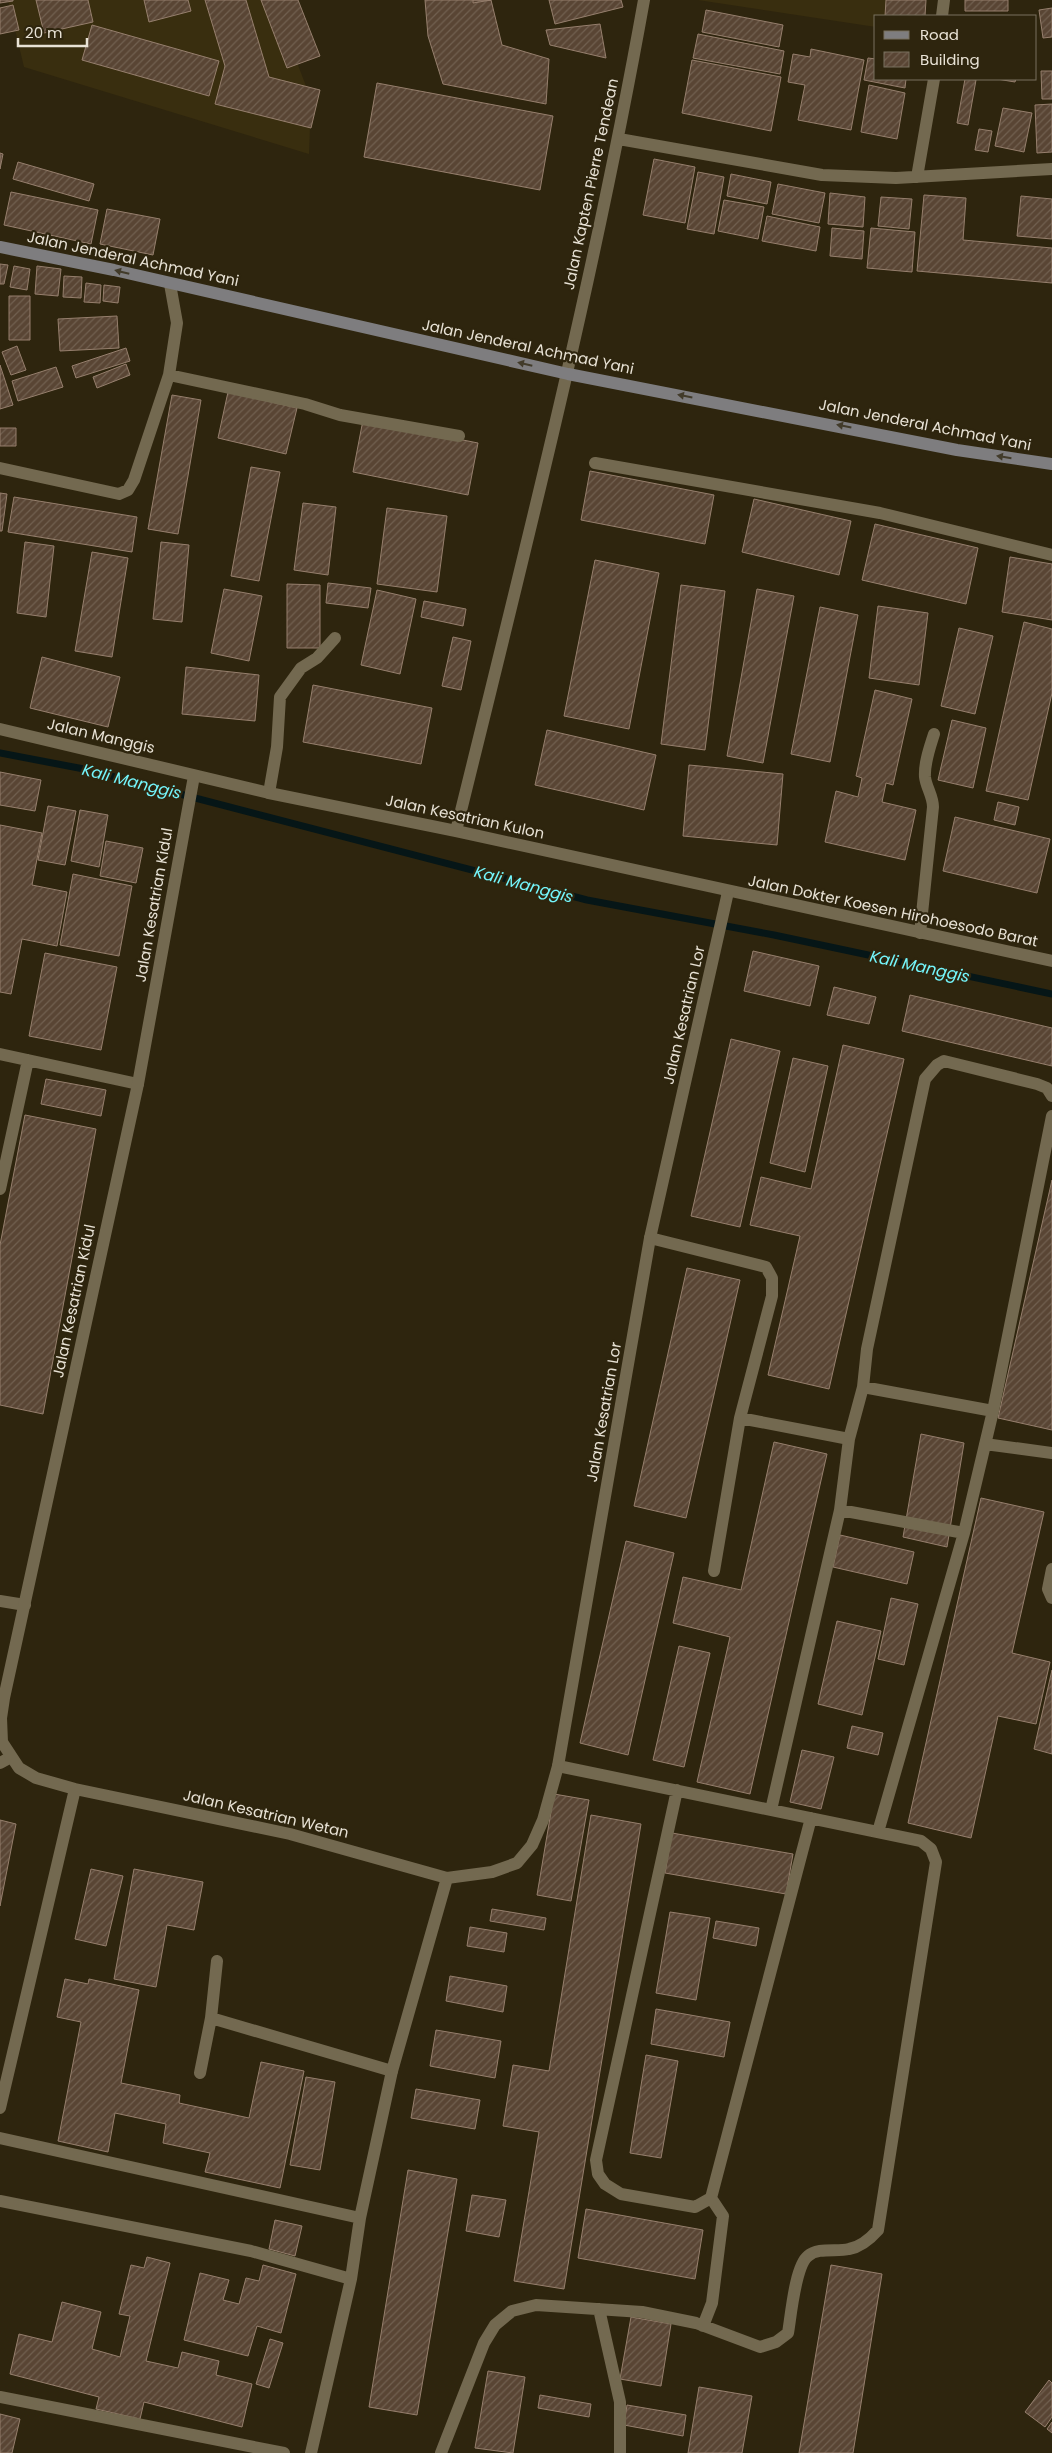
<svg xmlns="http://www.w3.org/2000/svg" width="1052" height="2453" font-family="Poppins,sans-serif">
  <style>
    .built { fill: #392e0f }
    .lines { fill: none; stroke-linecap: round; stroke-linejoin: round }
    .stream { stroke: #061617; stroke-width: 7 }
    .building { fill: url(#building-hatch); stroke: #967f6d }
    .service { stroke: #736950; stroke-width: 12 }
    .minor { stroke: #736950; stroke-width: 12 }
    .secondary { stroke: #7e7d7f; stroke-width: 12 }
    .oneway { fill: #423b2a }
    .labels { text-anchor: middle; stroke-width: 4.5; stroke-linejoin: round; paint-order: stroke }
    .street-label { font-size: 15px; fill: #e8e2d5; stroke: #2e250e }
    .water-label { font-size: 16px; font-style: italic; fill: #74f6fc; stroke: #2e250e }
  </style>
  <defs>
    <pattern id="building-hatch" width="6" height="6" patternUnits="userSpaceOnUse" patternTransform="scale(1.25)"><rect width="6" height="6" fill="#594534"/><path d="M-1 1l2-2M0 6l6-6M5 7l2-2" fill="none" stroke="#716050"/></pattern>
  </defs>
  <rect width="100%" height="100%" fill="#2e250e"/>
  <path class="built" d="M 8,0 L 273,0 L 311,99 L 309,154 L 24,67 Z
    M 698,0 L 917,0 L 916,16 L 876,16 L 876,27 Z"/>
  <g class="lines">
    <path class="stream" d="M 0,753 L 84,769 L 587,900 L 774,935 L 1052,994"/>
  </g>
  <path class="building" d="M 0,0 L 13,0 L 13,1 L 0,3 Z
    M 36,0 L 88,0 L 93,22 L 44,33 Z
    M 144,0 L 188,0 L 191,11 L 149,22 Z
    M 205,0 L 246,0 L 269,77 L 320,90 L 311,128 L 215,104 L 225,66 Z
    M 261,0 L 298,0 L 320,56 L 287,68 Z
    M 425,0 L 491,0 L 502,45 L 549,59 L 546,104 L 443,84 L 428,36 Z
    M 473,0 L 491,0 L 473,3 Z
    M 549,0 L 621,0 L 623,7 L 555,24 Z
    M 886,0 L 926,0 L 925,16 L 885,16 Z
    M 965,0 L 1008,0 L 1008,11 L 965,11 Z
    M 13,5 L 19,30 L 0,34 L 0,8 Z
    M 1052,8 L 1052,37 L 1043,38 L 1039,10 Z
    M 706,10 L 783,25 L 779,47 L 702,32 Z
    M 600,24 L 606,58 L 550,45 L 546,30 Z
    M 92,25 L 219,61 L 209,96 L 82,60 Z
    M 698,34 L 784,51 L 780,74 L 693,58 Z
    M 811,49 L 864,60 L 851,130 L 798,120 L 805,85 L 788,82 L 793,54 L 810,57 Z
    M 868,58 L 876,59 L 876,79 L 906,79 L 905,88 L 864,80 Z
    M 692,60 L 781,77 L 771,131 L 682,113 Z
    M 1041,71 L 1052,71 L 1052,99 L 1042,99 Z
    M 965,79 L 976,80 L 968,125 L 957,123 Z
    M 997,79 L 1016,79 L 1015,82 Z
    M 377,83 L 553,116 L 540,190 L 364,157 Z
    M 869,85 L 905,93 L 897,139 L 861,132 Z
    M 1052,104 L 1052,152 L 1037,153 L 1035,105 Z
    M 1003,108 L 1032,113 L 1024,152 L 995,146 Z
    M 979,129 L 992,131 L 988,152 L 975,150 Z
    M 0,153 L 3,154 L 0,169 Z
    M 654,159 L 695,167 L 685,223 L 643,215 Z
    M 18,162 L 94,184 L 89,201 L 13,179 Z
    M 698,172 L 724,177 L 714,234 L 687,229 Z
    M 731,174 L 771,182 L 767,204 L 727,196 Z
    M 778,184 L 825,193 L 819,223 L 772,214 Z
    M 11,192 L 98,210 L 91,244 L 4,225 Z
    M 830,193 L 865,197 L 863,227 L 828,224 Z
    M 924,195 L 966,198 L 963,240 L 1052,248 L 1052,283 L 917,271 Z
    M 1021,196 L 1052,199 L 1052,239 L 1017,236 Z
    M 881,197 L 912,199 L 909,229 L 878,226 Z
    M 724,200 L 764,207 L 758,239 L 718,231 Z
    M 107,209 L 160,219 L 153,255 L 100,244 Z
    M 767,216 L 820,227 L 816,251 L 762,241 Z
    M 832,228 L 864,231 L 862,259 L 830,256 Z
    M 871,228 L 915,232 L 912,272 L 867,268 Z
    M 0,264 L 8,265 L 4,284 L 0,284 Z
    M 14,266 L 30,269 L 27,290 L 10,287 Z
    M 37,266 L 61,269 L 58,296 L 35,294 Z
    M 64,276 L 82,277 L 81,298 L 63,297 Z
    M 86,283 L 101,285 L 100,303 L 84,302 Z
    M 104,285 L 120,287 L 118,303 L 103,301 Z
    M 9,296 L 30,296 L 30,340 L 9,340 Z
    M 117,316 L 119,348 L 60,351 L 58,319 Z
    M 17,346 L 26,370 L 11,375 L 2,352 Z
    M 126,348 L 130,361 L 76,378 L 72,366 Z
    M 126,364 L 130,375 L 97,388 L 93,377 Z
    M 0,365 L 13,405 L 0,409 Z
    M 56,367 L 63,387 L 18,401 L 12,381 Z
    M 228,392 L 297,408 L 286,454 L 218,438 Z
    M 172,395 L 201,400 L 178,534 L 148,529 Z
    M 363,420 L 478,443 L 468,495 L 353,472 Z
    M 0,428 L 16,428 L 16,446 L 0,446 Z
    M 251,467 L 280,472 L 259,581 L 231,576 Z
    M 590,471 L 714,495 L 705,544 L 581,520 Z
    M 0,493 L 7,494 L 2,531 L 0,531 Z
    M 14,497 L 137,517 L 132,552 L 8,532 Z
    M 754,499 L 851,521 L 839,575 L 742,552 Z
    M 303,503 L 336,507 L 328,575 L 294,570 Z
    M 387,508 L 447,516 L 437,592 L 377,584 Z
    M 875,524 L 978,548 L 966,604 L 862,580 Z
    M 25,542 L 54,546 L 46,617 L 17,613 Z
    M 161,542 L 189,545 L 182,622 L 153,619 Z
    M 92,552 L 128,558 L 112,657 L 75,651 Z
    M 1010,557 L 1052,564 L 1052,620 L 1002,612 Z
    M 595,560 L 659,573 L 629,729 L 564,716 Z
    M 328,583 L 371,588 L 368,608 L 326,603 Z
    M 287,584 L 320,585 L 320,648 L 287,648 Z
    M 681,585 L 725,591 L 705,750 L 661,744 Z
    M 224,589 L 262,596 L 249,661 L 211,653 Z
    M 757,589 L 794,596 L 763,763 L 727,756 Z
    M 377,590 L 416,599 L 400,674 L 361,665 Z
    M 424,601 L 466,609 L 463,626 L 421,617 Z
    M 878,606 L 928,613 L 919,685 L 869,678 Z
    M 820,607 L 858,615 L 830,762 L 791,754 Z
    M 1024,622 L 1052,629 L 1052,693 L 1028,800 L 986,791 Z
    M 959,628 L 993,636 L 975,714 L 941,706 Z
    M 453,637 L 471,641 L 461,690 L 442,686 Z
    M 42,657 L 120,677 L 108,727 L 30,708 Z
    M 186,667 L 259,675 L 255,721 L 182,714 Z
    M 313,685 L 432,708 L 421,764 L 303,742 Z
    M 875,690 L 912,699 L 893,785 L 886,783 L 882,802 L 916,810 L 905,860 L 825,842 L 836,791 L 858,797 L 862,778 L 856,776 Z
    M 952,720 L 986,728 L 973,788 L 938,780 Z
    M 547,730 L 656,755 L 644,810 L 535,785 Z
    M 689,765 L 783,774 L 777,845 L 683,836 Z
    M 0,772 L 41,780 L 35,811 L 0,805 Z
    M 998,802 L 1019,807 L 1015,825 L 994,820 Z
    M 48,806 L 76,811 L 65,865 L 38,860 Z
    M 80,810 L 108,815 L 99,867 L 71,861 Z
    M 955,817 L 1050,839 L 1037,893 L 943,871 Z
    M 0,825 L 42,833 L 32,885 L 67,892 L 57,946 L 22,939 L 11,994 L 0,992 Z
    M 106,841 L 143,848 L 136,883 L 100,876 Z
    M 73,874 L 132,886 L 119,956 L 60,945 Z
    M 753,951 L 819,966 L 810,1006 L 744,991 Z
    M 45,953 L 117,967 L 101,1050 L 29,1036 Z
    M 834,987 L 876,997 L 869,1024 L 827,1015 Z
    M 910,995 L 1052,1028 L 1052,1066 L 902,1031 Z
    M 731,1039 L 780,1051 L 740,1227 L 691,1216 Z
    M 843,1045 L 904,1059 L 829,1389 L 768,1375 L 800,1236 L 750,1225 L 761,1177 L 811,1189 Z
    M 793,1058 L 828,1066 L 805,1172 L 770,1163 Z
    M 46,1079 L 106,1090 L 101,1116 L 41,1104 Z
    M 25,1115 L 96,1129 L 43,1414 L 0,1405 L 0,1245 Z
    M 1052,1180 L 1052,1430 L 998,1418 Z
    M 687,1268 L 740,1280 L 686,1518 L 634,1506 Z
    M 921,1434 L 964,1443 L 947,1547 L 903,1537 Z
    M 774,1442 L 827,1454 L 750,1794 L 697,1782 L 730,1637 L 673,1623 L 683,1577 L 741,1590 Z
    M 981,1498 L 1044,1512 L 1012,1653 L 1050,1662 L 1036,1724 L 998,1716 L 971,1838 L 908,1823 Z
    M 840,1535 L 914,1552 L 907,1584 L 833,1567 Z
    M 626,1541 L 674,1553 L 628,1755 L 580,1743 Z
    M 891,1598 L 918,1604 L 904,1665 L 878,1659 Z
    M 837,1621 L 881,1631 L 862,1715 L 818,1704 Z
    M 679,1646 L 710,1653 L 684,1767 L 653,1760 Z
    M 1052,1670 L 1052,1754 L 1034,1749 Z
    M 852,1726 L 883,1733 L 878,1755 L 847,1748 Z
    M 802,1750 L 834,1757 L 821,1809 L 790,1802 Z
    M 554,1794 L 589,1800 L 571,1901 L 537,1895 Z
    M 591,1815 L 641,1824 L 564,2289 L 514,2281 L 539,2132 L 503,2126 L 513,2065 L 549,2071 Z
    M 0,1820 L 16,1824 L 0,1906 Z
    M 672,1833 L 793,1854 L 786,1894 L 665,1873 Z
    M 91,1869 L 123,1876 L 106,1946 L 75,1939 Z
    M 134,1869 L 203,1882 L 194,1930 L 167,1925 L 156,1987 L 114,1979 Z
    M 492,1909 L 546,1918 L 544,1930 L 490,1921 Z
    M 670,1912 L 710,1918 L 696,2000 L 656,1993 Z
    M 716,1921 L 759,1928 L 756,1946 L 713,1938 Z
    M 470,1927 L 507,1933 L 504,1952 L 467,1946 Z
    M 450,1976 L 507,1986 L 503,2012 L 446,2001 Z
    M 65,1979 L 88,1984 L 89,1979 L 139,1990 L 121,2083 L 180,2095 L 179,2103 L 249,2118 L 261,2062 L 304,2071 L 280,2188 L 205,2172 L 210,2153 L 163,2143 L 166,2124 L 115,2113 L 108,2152 L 58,2141 L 81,2022 L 57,2017 Z
    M 656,2009 L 730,2022 L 724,2057 L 651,2044 Z
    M 436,2030 L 501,2041 L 495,2078 L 430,2066 Z
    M 646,2055 L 678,2061 L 661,2158 L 630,2153 Z
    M 306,2077 L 335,2082 L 320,2170 L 290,2165 Z
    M 416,2089 L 480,2100 L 475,2129 L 411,2118 Z
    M 408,2170 L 457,2179 L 417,2415 L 369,2407 Z
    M 472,2195 L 506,2200 L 499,2237 L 466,2231 Z
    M 586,2209 L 703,2230 L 695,2279 L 578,2258 Z
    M 275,2220 L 302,2226 L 295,2256 L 269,2249 Z
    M 147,2257 L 170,2263 L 146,2361 L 178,2368 L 182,2352 L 219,2361 L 216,2375 L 252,2384 L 242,2427 L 144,2402 L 140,2419 L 96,2409 L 99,2397 L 10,2374 L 19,2334 L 52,2342 L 62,2302 L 101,2312 L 92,2349 L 120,2357 L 130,2316 L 119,2314 L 131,2265 L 144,2268 Z
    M 263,2265 L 296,2274 L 281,2333 L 257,2326 L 248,2356 L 184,2340 L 200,2273 L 229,2280 L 223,2300 L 239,2304 L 246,2278 L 259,2281 Z
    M 831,2265 L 882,2274 L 853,2453 L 799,2453 Z
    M 631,2317 L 671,2324 L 661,2386 L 620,2379 Z
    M 270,2339 L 283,2343 L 269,2388 L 256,2384 Z
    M 488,2371 L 525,2377 L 513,2453 L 475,2448 Z
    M 1049,2380 L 1052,2383 L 1052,2417 L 1045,2427 L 1025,2412 Z
    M 699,2387 L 752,2396 L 742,2453 L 688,2453 Z
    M 540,2395 L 591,2404 L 589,2417 L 538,2408 Z
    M 627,2405 L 686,2415 L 683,2436 L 624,2425 Z
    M 0,2414 L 20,2419 L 12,2453 L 0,2453 Z
    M 1052,2422 L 1052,2433 L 1047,2429 Z"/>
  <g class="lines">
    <path class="service" d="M 169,375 L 305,404 L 340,415 L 459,436
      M 595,463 L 880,513 L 1052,555
      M 0,468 L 119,494 L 128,490 L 134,480 L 169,375 L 177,323 L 170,284
      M 269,793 L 277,747 L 280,697 L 301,668 L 317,658 L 335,638
      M 920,933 L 933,807 C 933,796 926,787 925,777 C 924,763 930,747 934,734
      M 0,1054 L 138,1084
      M 0,1189 L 28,1060
      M 650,1238 L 766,1267 L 772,1278 L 772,1296 L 740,1418 L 714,1571
      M 863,1387 L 867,1349 L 925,1079 L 937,1065 L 944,1061 L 1037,1084 L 1047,1088 L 1052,1096
      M 740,1418 L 849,1439
      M 985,1444 L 1052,1453
      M 840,1510 L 964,1533 L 878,1832
      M 964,1533 L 993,1411 L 1052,1116
      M 1052,1569 L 1048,1589 L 1052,1598
      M 0,1601 L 25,1605
      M 0,1763 L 11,1757
      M 677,1790 L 596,2160 L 598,2174 L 605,2184 L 621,2194 L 695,2207 L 711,2198 L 811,1818
      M 771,1810 L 840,1510 L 849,1439 L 863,1387 L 993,1411
      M 217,1961 L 211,2018 L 392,2071
      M 200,2073 L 211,2018
      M 599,2309 L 620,2402 L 620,2453
      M 703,2326 L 712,2303 L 723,2216 L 711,2198
      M 0,2397 L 284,2453
      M 441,2453 L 484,2343 L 495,2325 L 512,2311 L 536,2305 L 642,2312 L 696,2323 L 760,2347 L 776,2342 L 788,2333 C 791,2316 795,2266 808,2256 C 818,2247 837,2252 849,2249 C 861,2247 870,2239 878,2230 L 936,1862 L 931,1849 L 921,1841 L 558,1766"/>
    <path class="minor" d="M 942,16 L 944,0
      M 619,139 L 822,175 L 896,178 L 1052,169
      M 917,177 L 934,79
      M 0,729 L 269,793 L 456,831 L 1052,961
      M 194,776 L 138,1084 L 4,1698 L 1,1718 L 2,1742 L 19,1768 L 36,1778 L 75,1789 L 290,1834 L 447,1878 L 492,1872 L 517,1863 L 532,1845 L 543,1820 L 558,1766 L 650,1238 L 728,892
      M 456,831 C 524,555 594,280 644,0
      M 0,2108 L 75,1789
      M 0,2138 L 360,2218
      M 0,2201 L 251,2251 L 351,2279
      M 311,2453 L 351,2279 L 360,2218 L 392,2071 L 447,1878"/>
    <path class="secondary" d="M 0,247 L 114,270 L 568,374 L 957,450 L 1052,464"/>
  </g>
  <defs><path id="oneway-solid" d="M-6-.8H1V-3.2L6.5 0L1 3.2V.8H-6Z" transform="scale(1.25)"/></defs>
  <g class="oneway">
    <use href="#oneway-solid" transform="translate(122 272) rotate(-166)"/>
    <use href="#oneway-solid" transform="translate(525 364) rotate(-167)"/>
    <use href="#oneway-solid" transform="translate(685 396) rotate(-169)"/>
    <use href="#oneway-solid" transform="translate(844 426) rotate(-169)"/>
    <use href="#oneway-solid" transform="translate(1004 457) rotate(-171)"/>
  </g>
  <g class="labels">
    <g class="street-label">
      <text transform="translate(591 184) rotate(-78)" y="5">Jalan Kapten Pierre Tendean</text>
      <text transform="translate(133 259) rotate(12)" y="5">Jalan Jenderal Achmad Yani</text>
      <text transform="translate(528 347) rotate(12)" y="5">Jalan Jenderal Achmad Yani</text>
      <text transform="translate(925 425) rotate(11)" y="5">Jalan Jenderal Achmad Yani</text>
      <text transform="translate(101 736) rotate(13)" y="5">Jalan Manggis</text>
      <text transform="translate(465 817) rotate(12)" y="5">Jalan Kesatrian Kulon</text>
      <text transform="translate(154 905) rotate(-80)" y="5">Jalan Kesatrian Kidul</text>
      <text transform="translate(893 911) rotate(12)" y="5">Jalan Dokter Koesen Hirohoesodo Barat</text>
      <text transform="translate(684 1015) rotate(-77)" y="5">Jalan Kesatrian Lor</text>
      <text transform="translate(74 1301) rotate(-78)" y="5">Jalan Kesatrian Kidul</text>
      <text transform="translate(604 1412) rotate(-80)" y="5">Jalan Kesatrian Lor</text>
      <text transform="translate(266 1814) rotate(13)" y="5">Jalan Kesatrian Wetan</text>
    </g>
    <g class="water-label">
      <text transform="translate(132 781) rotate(14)" y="6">Kali Manggis</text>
      <text transform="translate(524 884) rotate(15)" y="6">Kali Manggis</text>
      <text transform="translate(920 966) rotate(12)" y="6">Kali Manggis</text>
    </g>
  </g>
  <rect x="874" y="15" width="162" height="65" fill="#2e250e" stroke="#78715e"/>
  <rect x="884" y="31" width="25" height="8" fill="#7e7d7f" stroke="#78715e"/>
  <text x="920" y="40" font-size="15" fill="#e8e2d5">Road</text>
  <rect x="884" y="52" width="25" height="15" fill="url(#building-hatch)" stroke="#78715e"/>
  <text x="920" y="65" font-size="15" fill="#e8e2d5">Building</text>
  <path d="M18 38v8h69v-8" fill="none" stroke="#e8e2d5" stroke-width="2.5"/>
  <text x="25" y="38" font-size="15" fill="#e8e2d5" stroke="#2e250e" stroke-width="4" paint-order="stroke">20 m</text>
</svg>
